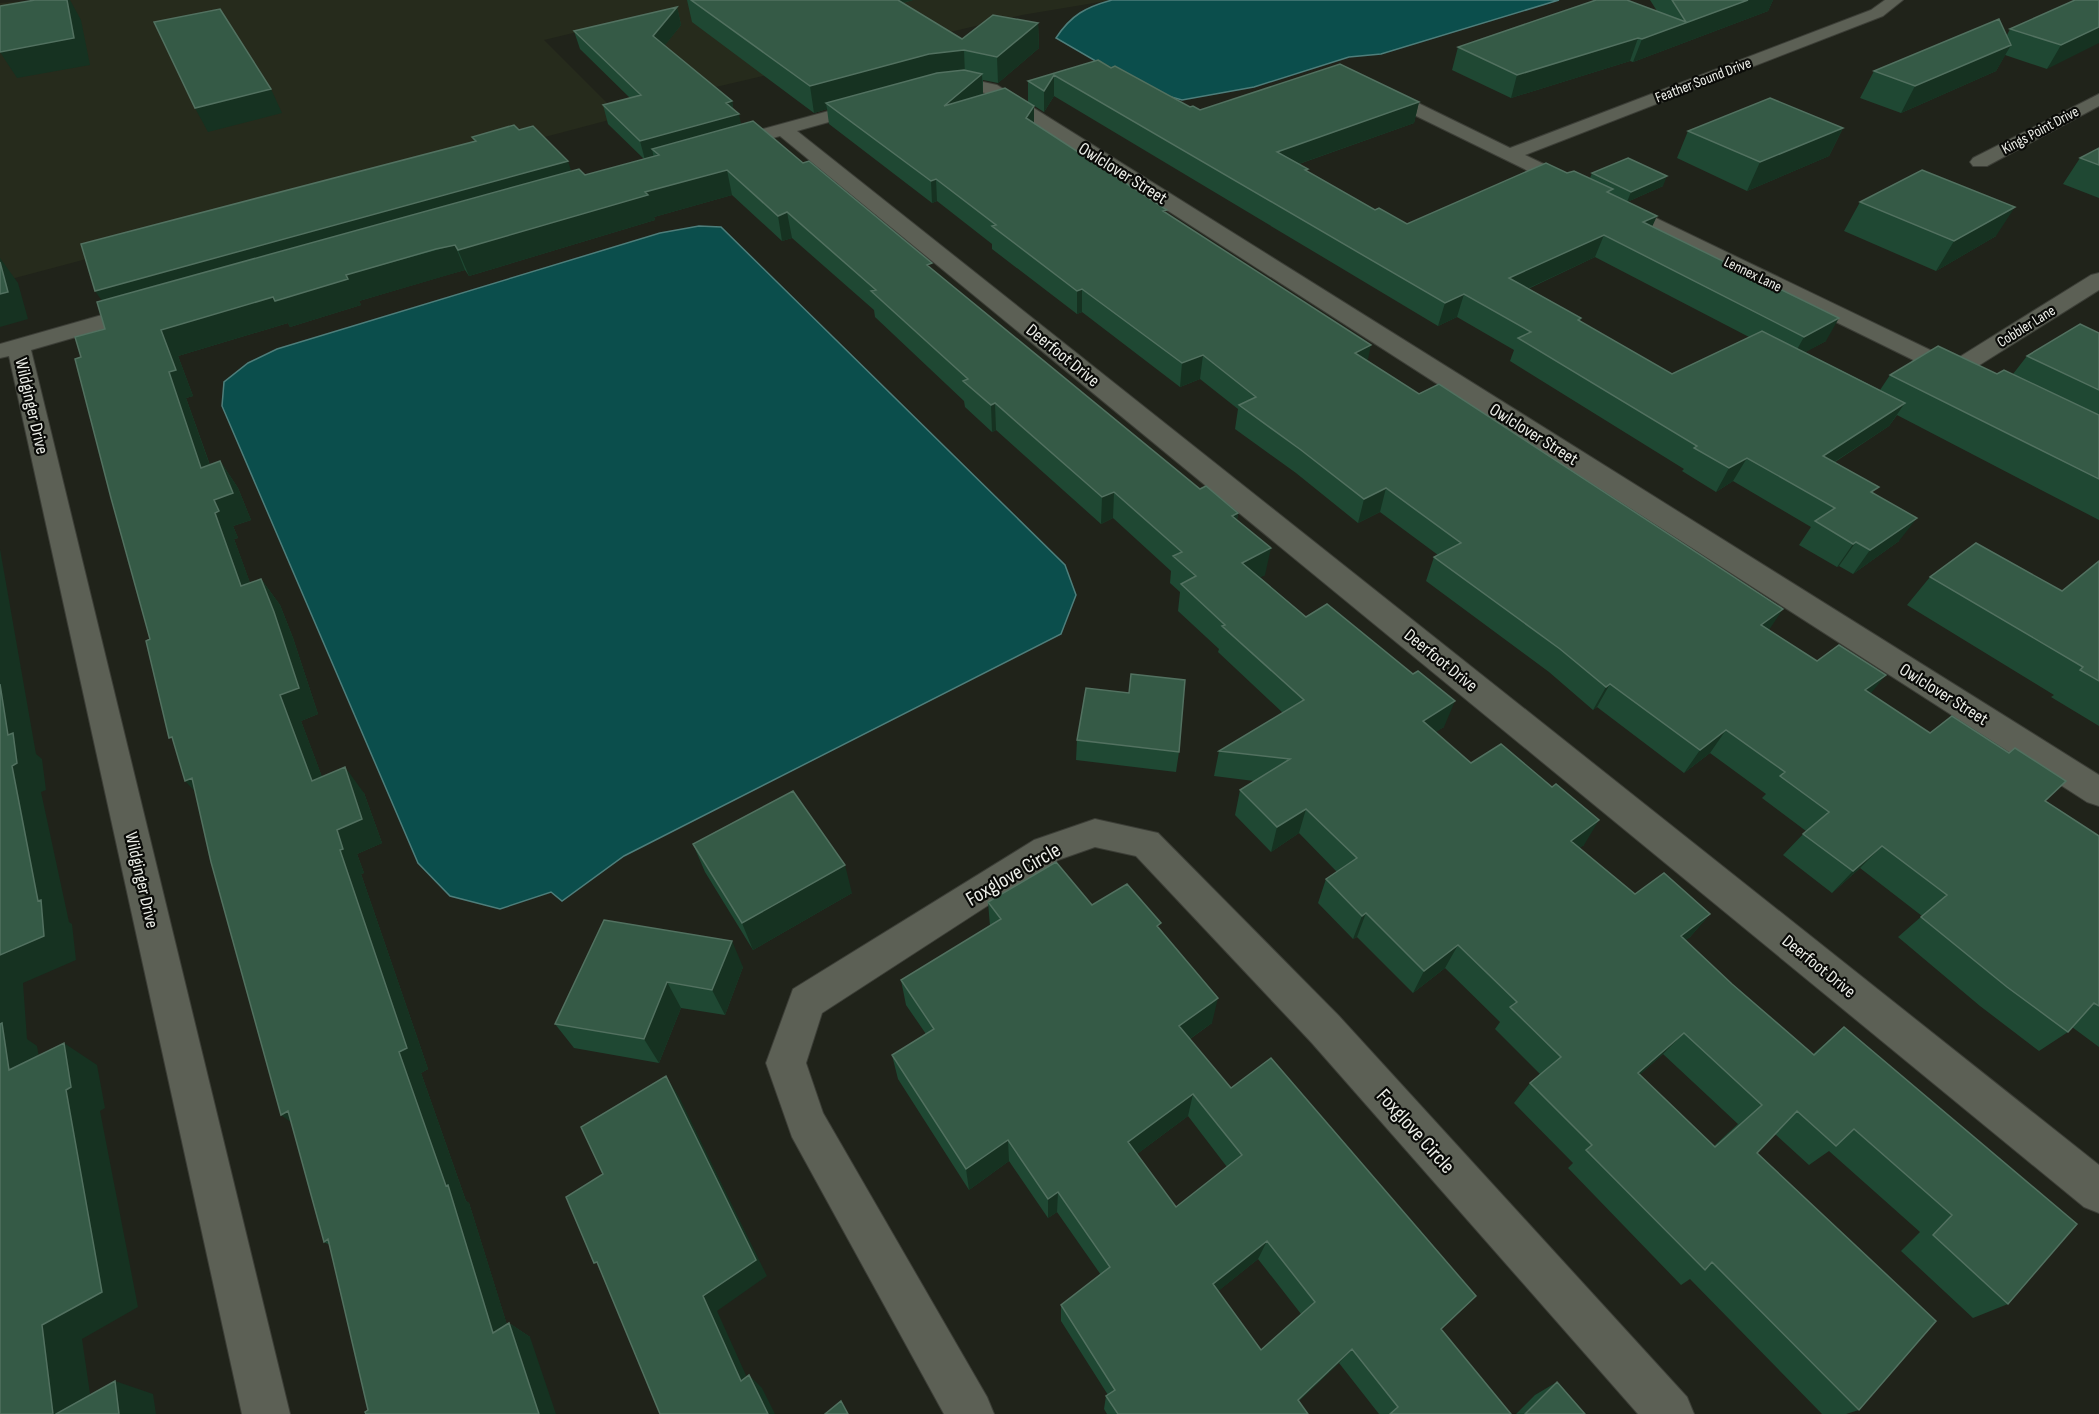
<svg xmlns="http://www.w3.org/2000/svg" width="2099" height="1414" font-family="'Sofia Sans Condensed',sans-serif">
  <style>
    .built { fill: #262b1c }
    .water { fill: #0b4e4c; stroke: #4e7e7b; stroke-width: 1.5 }
    .lines { fill: none; stroke-linecap: round; stroke-linejoin: round }
    .street-casing { stroke: #3c3e37; stroke-width: 2 }
    .street { fill: #5c6055; fill-rule: evenodd }
    .wall { fill: #1f4833; fill-rule: evenodd }
    .shaded-wall { fill: #163221 }
    .building { fill: #355a46; stroke: #527160; stroke-width: 1.5; fill-rule: evenodd }
    .labels { text-anchor: middle; stroke-width: 4.5; stroke-linejoin: round; paint-order: stroke }
    .far-street-label { font-size: 15px; fill: #eceee8; stroke: #0a0b08 }
    .street-label { font-size: 18px; fill: #eceee8; stroke: #0a0b08 }
    .near-street-label { font-size: 21px; fill: #eceee8; stroke: #0a0b08 }
  </style>
  <rect width="100%" height="100%" fill="#20231a"/>
  <path class="built" d="M 40,0 L 1112,0 L 1022,15 L 703,90 L 623,21 L 544,40 L 618,114 L 609,120 L 0,282 L 0,3 Z"/>
  <path class="water" d="M 1112,0 L 1559,0 L 1381,54 L 1349,57 L 1254,87 L 1182,100 L 1157,93 L 1118,74 L 1056,38 C 1071,15 1086,7 1112,0 Z
    M 699,226 L 721,227 L 1065,565 L 1076,595 L 1061,634 L 624,856 L 562,901 L 551,892 L 500,909 L 450,896 L 418,863 L 222,406 L 224,382 L 248,363 L 277,349 L 660,233 Z"/>
  <g class="lines">
    <g class="street-casing">
      <path id="street" d="M 1885,0 L 1903,0 L 1883,16 L 1525,155 L 1953,361 L 2091,275 L 2099,273 L 2099,290 L 1970,371 L 1972,374 L 1968,379 L 1960,381 L 1952,379 L 1402,109 L 1399,105 L 1402,101 L 1414,101 L 1510,148 L 1871,10 Z
        M 965,78 L 997,85 L 2099,775 L 2099,806 L 2087,802 L 985,93 L 965,88 L 934,89 L 931,85 L 934,81 Z
        M 2099,94 L 2099,106 L 1987,166 L 1973,166 L 1970,162 L 1973,158 Z
        M 869,100 L 875,101 L 878,105 L 875,109 L 797,131 L 2099,1165 L 2099,1213 L 2084,1207 L 780,136 L 726,151 L 719,149 L 717,145 L 719,141 Z
        M 144,303 L 152,305 L 155,310 L 152,315 L 31,350 L 290,1414 L 242,1414 L 9,356 L 0,358 L 0,344 Z
        M 1095,819 L 1158,833 L 1339,1016 L 1687,1397 L 1694,1414 L 1638,1414 L 1311,1042 L 1136,856 L 1095,847 L 1058,860 L 822,1013 L 806,1063 L 823,1113 L 987,1397 L 994,1414 L 944,1414 L 792,1137 L 766,1063 L 793,989 L 1034,840 Z"/>
    </g>
    <use href="#street" class="street"/>
  </g>
  <path class="wall" d="M 687,0 L 913,0 L 903,3 L 962,39 L 1038,23 L 1039,48 L 998,83 L 983,80 L 983,94 L 1034,123 L 1167,214 L 1368,361 L 1769,630 L 1817,661 L 1870,694 L 1930,733 L 2045,801 L 2099,836 L 2099,1047 L 2072,1027 L 2068,1032 L 2039,1051 L 1980,1006 L 1898,937 L 1922,916 L 1860,868 L 1832,893 L 1783,855 L 1806,831 L 1762,798 L 1766,794 L 1710,753 L 1684,773 L 1597,707 L 1593,710 L 1549,672 L 1426,581 L 1434,557 L 1438,555 L 1380,512 L 1358,523 L 1296,473 L 1235,429 L 1238,409 L 1200,379 L 1180,387 L 1082,312 L 1077,314 L 992,249 L 992,244 L 937,201 L 932,203 L 829,124 L 827,109 L 814,113 L 692,22 Z
    M 1650,0 L 1773,0 L 1768,11 L 1633,62 L 1630,61 L 1511,98 L 1452,70 L 1458,47 L 1657,11 Z
    M 2099,0 L 2047,69 L 2005,55 L 1996,71 L 1901,113 L 1860,98 L 1874,71 L 2007,35 L 2010,29 Z
    M 677,7 L 681,25 L 664,46 L 732,101 L 733,109 L 741,124 L 932,269 L 1200,489 L 1238,513 L 1237,520 L 1265,575 L 1260,577 L 1306,617 L 1444,727 L 1435,732 L 1471,763 L 1584,845 L 1579,848 L 1635,894 L 1710,914 L 1690,937 L 1685,940 L 1732,984 L 1813,1054 L 1844,1027 L 2008,1304 L 1973,1318 L 1901,1251 L 1920,1232 L 1829,1151 L 1809,1165 L 1775,1134 L 1757,1153 L 1859,1410 L 1846,1414 L 1822,1414 L 1690,1279 L 1681,1285 L 1568,1168 L 1573,1163 L 1514,1103 L 1530,1083 L 1540,1074 L 1495,1029 L 1500,1022 L 1445,968 L 1413,993 L 1357,937 L 1353,939 L 1318,903 L 1326,879 L 1337,872 L 1299,833 L 1271,852 L 1235,815 L 1240,790 L 1254,781 L 1214,776 L 1219,751 L 1283,713 L 1218,652 L 1219,649 L 1178,611 L 1180,592 L 1170,583 L 1171,571 L 1113,518 L 1101,524 L 996,430 L 992,432 L 965,407 L 964,401 L 875,317 L 874,310 L 792,238 L 782,241 L 732,195 L 654,217 L 655,220 L 469,276 L 465,270 L 447,275 L 359,301 L 361,305 L 290,327 L 288,323 L 178,356 L 193,396 L 186,398 L 210,465 L 220,461 L 238,488 L 251,520 L 233,526 L 238,538 L 234,539 L 250,583 L 261,579 L 280,605 L 293,638 L 318,714 L 301,721 L 322,777 L 364,793 L 382,843 L 357,854 L 364,873 L 361,874 L 428,1069 L 421,1073 L 466,1201 L 469,1203 L 507,1325 L 509,1323 L 530,1337 L 368,1410 L 330,1245 L 324,1242 L 291,1121 L 281,1115 L 196,792 L 150,639 L 81,357 L 105,329 L 102,301 L 474,141 L 472,137 L 519,130 L 571,171 L 585,175 L 644,159 L 608,124 L 603,105 L 630,98 L 580,49 L 574,31 ZM 1663,1054 L 1738,1124 L 1714,1146 L 1639,1075 Z
    M 1098,60 L 1190,107 L 1200,110 L 1419,102 L 1414,123 L 1299,164 L 1308,172 L 1375,210 L 1407,224 L 1567,173 L 1590,178 L 1592,173 L 1663,186 L 1627,202 L 1652,226 L 1826,341 L 1805,352 L 1880,390 L 1890,375 L 2013,374 L 2027,356 L 2099,333 L 2099,520 L 1897,415 L 1889,426 L 1835,462 L 1875,494 L 1899,541 L 1853,574 L 1839,566 L 1837,567 L 1799,545 L 1811,527 L 1733,481 L 1716,492 L 1682,471 L 1684,469 L 1510,361 L 1514,350 L 1457,317 L 1438,326 L 1054,96 L 1044,112 L 1028,102 L 1028,81 ZM 1595,257 L 1749,337 L 1672,374 L 1580,321 L 1581,318 L 1528,289 Z
    M 1843,128 L 1829,156 L 1747,191 L 1677,158 L 1688,131 Z
    M 2099,148 L 2099,198 L 2063,184 L 2080,158 Z
    M 1860,202 L 1996,236 L 1936,271 L 1844,231 Z
    M 2099,561 L 2099,726 L 2051,697 L 2054,695 L 1907,605 L 1930,577 L 2062,591 Z
    M 1077,740 L 1179,752 L 1176,772 L 1076,760 Z
    M 693,844 L 852,893 L 753,950 L 705,872 Z
    M 988,902 L 1092,905 L 1160,930 L 1212,1023 L 1190,1039 L 1231,1088 L 1441,1329 L 1511,1414 L 1379,1414 L 1339,1363 L 1299,1401 L 1308,1414 L 1107,1414 L 1104,1409 L 1106,1396 L 1108,1395 L 1061,1321 L 1061,1305 L 1101,1275 L 1057,1212 L 1048,1218 L 1009,1161 L 969,1190 L 898,1079 L 892,1055 L 926,1034 L 906,1005 L 901,980 L 990,926 ZM 1188,1116 L 1227,1167 L 1176,1207 L 1137,1154 ZM 1258,1259 L 1301,1314 L 1261,1350 L 1218,1291 Z
    M 604,920 L 743,967 L 725,1015 L 681,1008 L 659,1063 L 574,1048 L 555,1024 Z
    M 1557,1382 L 1585,1414 L 1516,1414 L 1535,1395 Z"/>
  <path class="shaded-wall" d="M 67,0 L 70,0 L 81,20 L 90,65 L 17,78 L 0,52 Z
    M 864,0 L 913,0 L 879,9 Z
    M 1747,0 L 1773,0 L 1768,11 L 1633,62 L 1642,39 Z
    M 677,7 L 681,25 L 658,54 L 653,36 Z
    M 1038,23 L 1039,48 L 998,83 L 997,57 Z
    M 2099,27 L 2099,43 L 2047,69 L 2061,45 Z
    M 1638,38 L 1630,61 L 1511,98 L 1517,75 Z
    M 2011,45 L 1996,71 L 1901,113 L 1915,86 Z
    M 964,50 L 965,76 L 826,103 L 827,109 L 814,113 L 810,86 L 929,54 Z
    M 982,74 L 983,95 L 944,106 Z
    M 1054,75 L 1054,96 L 1044,112 L 1044,91 Z
    M 271,89 L 282,113 L 208,132 L 195,108 Z
    M 732,101 L 734,115 L 739,114 L 743,133 L 659,155 L 652,149 L 654,158 L 645,160 L 640,141 L 726,103 Z
    M 1419,102 L 1414,123 L 1273,173 L 1277,152 Z
    M 1034,106 L 1034,127 L 1026,118 Z
    M 1843,128 L 1829,156 L 1747,191 L 1760,162 Z
    M 568,161 L 574,180 L 109,311 L 95,291 Z
    M 727,170 L 732,195 L 654,217 L 655,220 L 469,276 L 458,250 L 645,192 Z
    M 1667,176 L 1663,186 L 1627,202 L 1631,192 Z
    M 936,179 L 937,201 L 932,203 L 931,181 Z
    M 2015,207 L 1996,236 L 1936,271 L 1954,241 Z
    M 787,212 L 792,238 L 782,241 L 778,216 Z
    M 1657,216 L 1647,238 L 1643,222 Z
    M 1604,235 L 1595,257 L 1501,301 L 1509,278 Z
    M 455,245 L 465,270 L 359,301 L 361,305 L 290,327 L 288,323 L 178,356 L 193,396 L 186,398 L 220,494 L 201,468 L 169,372 L 161,330 L 346,275 Z
    M 0,258 L 18,283 L 28,319 L 0,327 Z
    M 1082,289 L 1082,312 L 1077,314 L 1077,291 Z
    M 1464,294 L 1457,317 L 1438,326 L 1445,303 Z
    M 1839,318 L 1826,341 L 1791,360 L 1804,337 Z
    M 1371,345 L 1366,369 L 1355,353 Z
    M 1203,355 L 1200,379 L 1180,387 L 1182,363 Z
    M 995,403 L 996,430 L 992,432 L 991,405 Z
    M 1905,403 L 1889,426 L 1808,479 L 1823,456 Z
    M 1747,458 L 1733,481 L 1716,492 L 1729,468 Z
    M 220,461 L 238,488 L 251,520 L 233,526 L 238,538 L 234,539 L 261,613 L 241,586 L 215,513 L 214,500 Z
    M 1386,488 L 1380,512 L 1358,523 L 1364,499 Z
    M 1114,492 L 1113,518 L 1101,524 L 1102,497 Z
    M 1238,513 L 1234,539 L 1232,516 Z
    M 1917,518 L 1899,541 L 1853,574 L 1870,550 Z
    M 1856,542 L 1839,566 L 1837,567 L 1853,544 Z
    M 1271,548 L 1265,575 L 1238,589 L 1242,563 Z
    M 0,549 L 36,754 L 42,759 L 46,790 L 41,792 L 69,922 L 72,924 L 76,960 L 23,983 L 27,1039 L 37,1046 L 45,1091 L 9,1070 L 0,1033 L 0,955 L 38,901 L 12,766 L 0,684 Z
    M 261,579 L 280,605 L 293,638 L 318,714 L 301,721 L 333,806 L 312,781 L 280,695 Z
    M 1783,609 L 1767,633 L 1761,625 Z
    M 1886,675 L 1867,698 L 1865,690 Z
    M 1610,684 L 1597,707 L 1593,710 L 1606,687 Z
    M 1455,701 L 1444,727 L 1413,747 L 1423,721 Z
    M 1726,730 L 1710,753 L 1684,773 L 1700,750 Z
    M 345,767 L 364,793 L 382,843 L 357,854 L 364,873 L 361,874 L 428,1069 L 421,1073 L 466,1201 L 469,1203 L 514,1347 L 493,1333 L 399,1052 L 340,850 L 337,830 Z
    M 192,778 L 209,806 L 185,781 Z
    M 1306,809 L 1299,833 L 1271,852 L 1277,827 Z
    M 1599,820 L 1584,845 L 1556,865 L 1571,841 Z
    M 1882,846 L 1860,868 L 1832,893 L 1853,871 Z
    M 845,865 L 852,893 L 753,950 L 742,923 Z
    M 1366,913 L 1357,937 L 1353,939 L 1362,916 Z
    M 1710,914 L 1690,937 L 1661,959 L 1681,936 Z
    M 732,941 L 743,967 L 725,1015 L 712,990 Z
    M 1458,945 L 1445,968 L 1413,993 L 1424,971 Z
    M 667,982 L 681,1008 L 659,1063 L 644,1039 Z
    M 1218,998 L 1212,1023 L 1174,1050 L 1179,1026 Z
    M 1684,1033 L 1663,1054 L 1618,1094 L 1638,1073 Z
    M 64,1043 L 97,1065 L 105,1108 L 100,1111 L 138,1307 L 82,1339 L 93,1414 L 53,1414 L 42,1325 L 66,1090 Z
    M 666,1076 L 679,1097 L 767,1276 L 717,1311 L 754,1393 L 741,1381 L 703,1296 Z
    M 1193,1094 L 1188,1116 L 1125,1163 L 1128,1142 Z
    M 288,1111 L 307,1134 L 281,1115 Z
    M 1008,1140 L 1009,1161 L 969,1190 L 966,1169 Z
    M 1058,1192 L 1057,1212 L 1048,1218 L 1048,1199 Z
    M 1267,1241 L 1258,1259 L 1206,1301 L 1213,1284 Z
    M 509,1323 L 530,1337 L 556,1414 L 539,1414 Z
    M 1352,1349 L 1339,1363 L 1287,1412 L 1298,1400 Z
    M 749,1375 L 762,1388 L 775,1414 L 768,1414 Z
    M 115,1381 L 153,1394 L 156,1414 L 119,1414 Z"/>
  <path class="building" d="M 35,0 L 67,0 L 74,38 L 0,52 L 0,6 Z
    M 691,0 L 898,0 L 962,39 L 993,15 L 1038,23 L 997,57 L 964,50 L 929,54 L 810,86 Z
    M 1596,0 L 1627,0 L 1686,22 L 1672,0 L 1748,0 L 1642,39 L 1638,38 L 1517,75 L 1458,47 Z
    M 2075,0 L 2099,0 L 2099,27 L 2061,45 L 2010,29 Z
    M 677,7 L 653,36 L 732,101 L 726,103 L 739,114 L 640,141 L 603,105 L 641,95 L 574,31 Z
    M 220,9 L 271,89 L 195,108 L 154,22 Z
    M 1999,19 L 2011,45 L 1915,86 L 1874,71 Z
    M 1098,60 L 1111,68 L 1115,66 L 1190,107 L 1193,106 L 1200,110 L 1340,64 L 1419,102 L 1277,152 L 1308,169 L 1305,170 L 1375,210 L 1379,208 L 1407,224 L 1546,163 L 1567,173 L 1574,171 L 1613,189 L 1607,192 L 1657,216 L 1643,222 L 1839,318 L 1804,337 L 1604,235 L 1509,278 L 1581,318 L 1578,320 L 1672,374 L 1762,331 L 1905,403 L 1823,456 L 1879,487 L 1871,492 L 1917,518 L 1870,550 L 1856,542 L 1853,544 L 1815,521 L 1835,508 L 1747,458 L 1729,468 L 1694,448 L 1697,446 L 1518,338 L 1531,332 L 1464,294 L 1445,303 L 1054,75 L 1044,91 L 1028,81 Z
    M 964,70 L 982,74 L 944,106 L 1005,88 L 1034,106 L 1026,118 L 1167,210 L 1163,211 L 1371,345 L 1355,353 L 1419,394 L 1439,384 L 1783,609 L 1761,625 L 1817,661 L 1839,645 L 1886,675 L 1865,690 L 1930,733 L 1952,716 L 2009,753 L 2015,748 L 2066,781 L 2045,801 L 2099,836 L 2099,1006 L 2094,1003 L 2068,1032 L 2007,987 L 1921,917 L 1947,895 L 1882,846 L 1853,871 L 1803,834 L 1829,812 L 1780,776 L 1785,772 L 1726,730 L 1700,750 L 1610,684 L 1606,687 L 1560,649 L 1434,557 L 1461,543 L 1386,488 L 1364,499 L 1301,450 L 1239,405 L 1256,397 L 1203,355 L 1182,363 L 1082,289 L 1077,291 L 992,226 L 996,225 L 936,179 L 931,181 L 826,103 L 937,73 Z
    M 1770,98 L 1843,128 L 1760,162 L 1688,131 Z
    M 753,121 L 803,163 L 809,161 L 932,263 L 927,265 L 1200,489 L 1206,486 L 1238,513 L 1232,516 L 1271,548 L 1242,563 L 1306,617 L 1327,604 L 1413,674 L 1418,671 L 1455,701 L 1423,721 L 1471,763 L 1501,744 L 1552,787 L 1556,784 L 1599,820 L 1571,841 L 1635,894 L 1664,873 L 1710,914 L 1681,936 L 1732,984 L 1814,1055 L 1844,1027 L 2077,1224 L 2008,1304 L 1933,1235 L 1952,1215 L 1854,1129 L 1836,1146 L 1797,1111 L 1757,1153 L 1936,1321 L 1859,1410 L 1712,1262 L 1705,1270 L 1586,1150 L 1592,1145 L 1530,1083 L 1561,1057 L 1510,1007 L 1517,1002 L 1458,945 L 1424,971 L 1366,913 L 1362,916 L 1326,879 L 1357,858 L 1306,809 L 1277,827 L 1240,790 L 1290,759 L 1219,751 L 1304,700 L 1222,626 L 1225,625 L 1181,584 L 1196,576 L 1173,556 L 1182,552 L 1114,492 L 1102,497 L 995,403 L 991,405 L 963,381 L 968,379 L 871,291 L 876,290 L 787,212 L 778,216 L 727,170 L 645,192 L 648,195 L 458,250 L 455,245 L 436,249 L 346,275 L 348,279 L 275,301 L 273,297 L 161,330 L 176,370 L 169,372 L 201,468 L 220,461 L 233,493 L 214,500 L 219,511 L 215,513 L 241,586 L 261,579 L 274,612 L 299,688 L 280,695 L 312,781 L 345,767 L 362,819 L 337,830 L 343,849 L 340,850 L 407,1048 L 399,1052 L 446,1186 L 448,1185 L 493,1333 L 509,1323 L 539,1414 L 366,1414 L 365,1412 L 368,1410 L 328,1239 L 324,1242 L 288,1111 L 281,1115 L 211,862 L 192,778 L 185,781 L 172,737 L 169,738 L 146,641 L 150,639 L 111,498 L 75,359 L 81,357 L 75,337 L 105,329 L 97,302 L 579,169 L 585,175 L 659,155 L 652,149 ZM 1684,1033 L 1762,1105 L 1715,1147 L 1638,1073 Z
    M 514,125 L 519,130 L 533,126 L 568,161 L 95,291 L 81,244 L 476,141 L 472,137 Z
    M 2099,148 L 2099,165 L 2080,158 Z
    M 1628,158 L 1667,176 L 1631,192 L 1592,173 Z
    M 1922,170 L 2015,207 L 1954,241 L 1860,202 Z
    M 0,262 L 8,292 L 0,294 Z
    M 2080,324 L 2099,333 L 2099,390 L 2027,356 Z
    M 1938,346 L 1997,374 L 2004,370 L 2099,415 L 2099,479 L 1890,375 Z
    M 1976,543 L 2062,591 L 2099,561 L 2099,681 L 2080,670 L 2083,667 L 1930,577 Z
    M 1131,674 L 1185,680 L 1179,752 L 1077,740 L 1086,688 L 1129,693 Z
    M 0,684 L 8,735 L 13,733 L 17,763 L 12,766 L 38,901 L 41,900 L 44,936 L 0,955 Z
    M 793,791 L 845,865 L 742,923 L 693,844 Z
    M 1056,862 L 1092,905 L 1127,884 L 1161,923 L 1157,926 L 1218,998 L 1179,1026 L 1231,1088 L 1271,1058 L 1476,1296 L 1441,1329 L 1511,1414 L 1390,1414 L 1398,1407 L 1352,1349 L 1298,1400 L 1308,1414 L 1118,1414 L 1106,1396 L 1115,1390 L 1061,1305 L 1110,1267 L 1058,1192 L 1048,1199 L 1008,1140 L 966,1169 L 892,1055 L 934,1029 L 901,980 L 1001,919 L 988,902 ZM 1193,1094 L 1242,1155 L 1176,1207 L 1128,1142 ZM 1267,1241 L 1315,1302 L 1261,1350 L 1213,1284 Z
    M 604,920 L 732,941 L 712,990 L 667,982 L 644,1039 L 555,1024 Z
    M 2,1023 L 9,1070 L 64,1043 L 71,1087 L 66,1090 L 102,1292 L 42,1325 L 53,1414 L 0,1414 L 0,1024 Z
    M 666,1076 L 756,1260 L 703,1296 L 741,1381 L 749,1375 L 768,1414 L 660,1414 L 597,1262 L 594,1263 L 566,1197 L 603,1174 L 581,1127 Z
    M 115,1381 L 119,1414 L 56,1414 Z
    M 1557,1382 L 1585,1414 L 1525,1414 Z
    M 841,1401 L 848,1414 L 825,1414 Z"/>
  <g class="labels">
    <g class="far-street-label">
      <text transform="translate(1703 80) rotate(-21)" y="5">Feather Sound Drive</text>
      <text transform="translate(2040 130) rotate(-28)" y="5">Kings Point Drive</text>
      <text transform="translate(1753 274) rotate(26)" y="5">Lennex Lane</text>
      <text transform="translate(2026 326) rotate(-32)" y="5">Cobbler Lane</text>
    </g>
    <g class="street-label">
      <text transform="translate(1123 173) rotate(32)" y="6">Owlclover Street</text>
      <text transform="translate(1063 355) rotate(39)" y="6">Deerfoot Drive</text>
      <text transform="translate(32 406) rotate(77)" y="6">Wildginger Drive</text>
      <text transform="translate(1534 434) rotate(32)" y="6">Owlclover Street</text>
      <text transform="translate(1441 660) rotate(39)" y="6">Deerfoot Drive</text>
      <text transform="translate(1944 694) rotate(32)" y="6">Owlclover Street</text>
      <text transform="translate(142 880) rotate(77)" y="6">Wildginger Drive</text>
      <text transform="translate(1819 966) rotate(39)" y="6">Deerfoot Drive</text>
    </g>
    <g class="near-street-label">
      <text transform="translate(1013 874) rotate(-30)" y="7">Foxglove Circle</text>
      <text transform="translate(1416 1131) rotate(48)" y="7">Foxglove Circle</text>
    </g>
  </g>
</svg>
